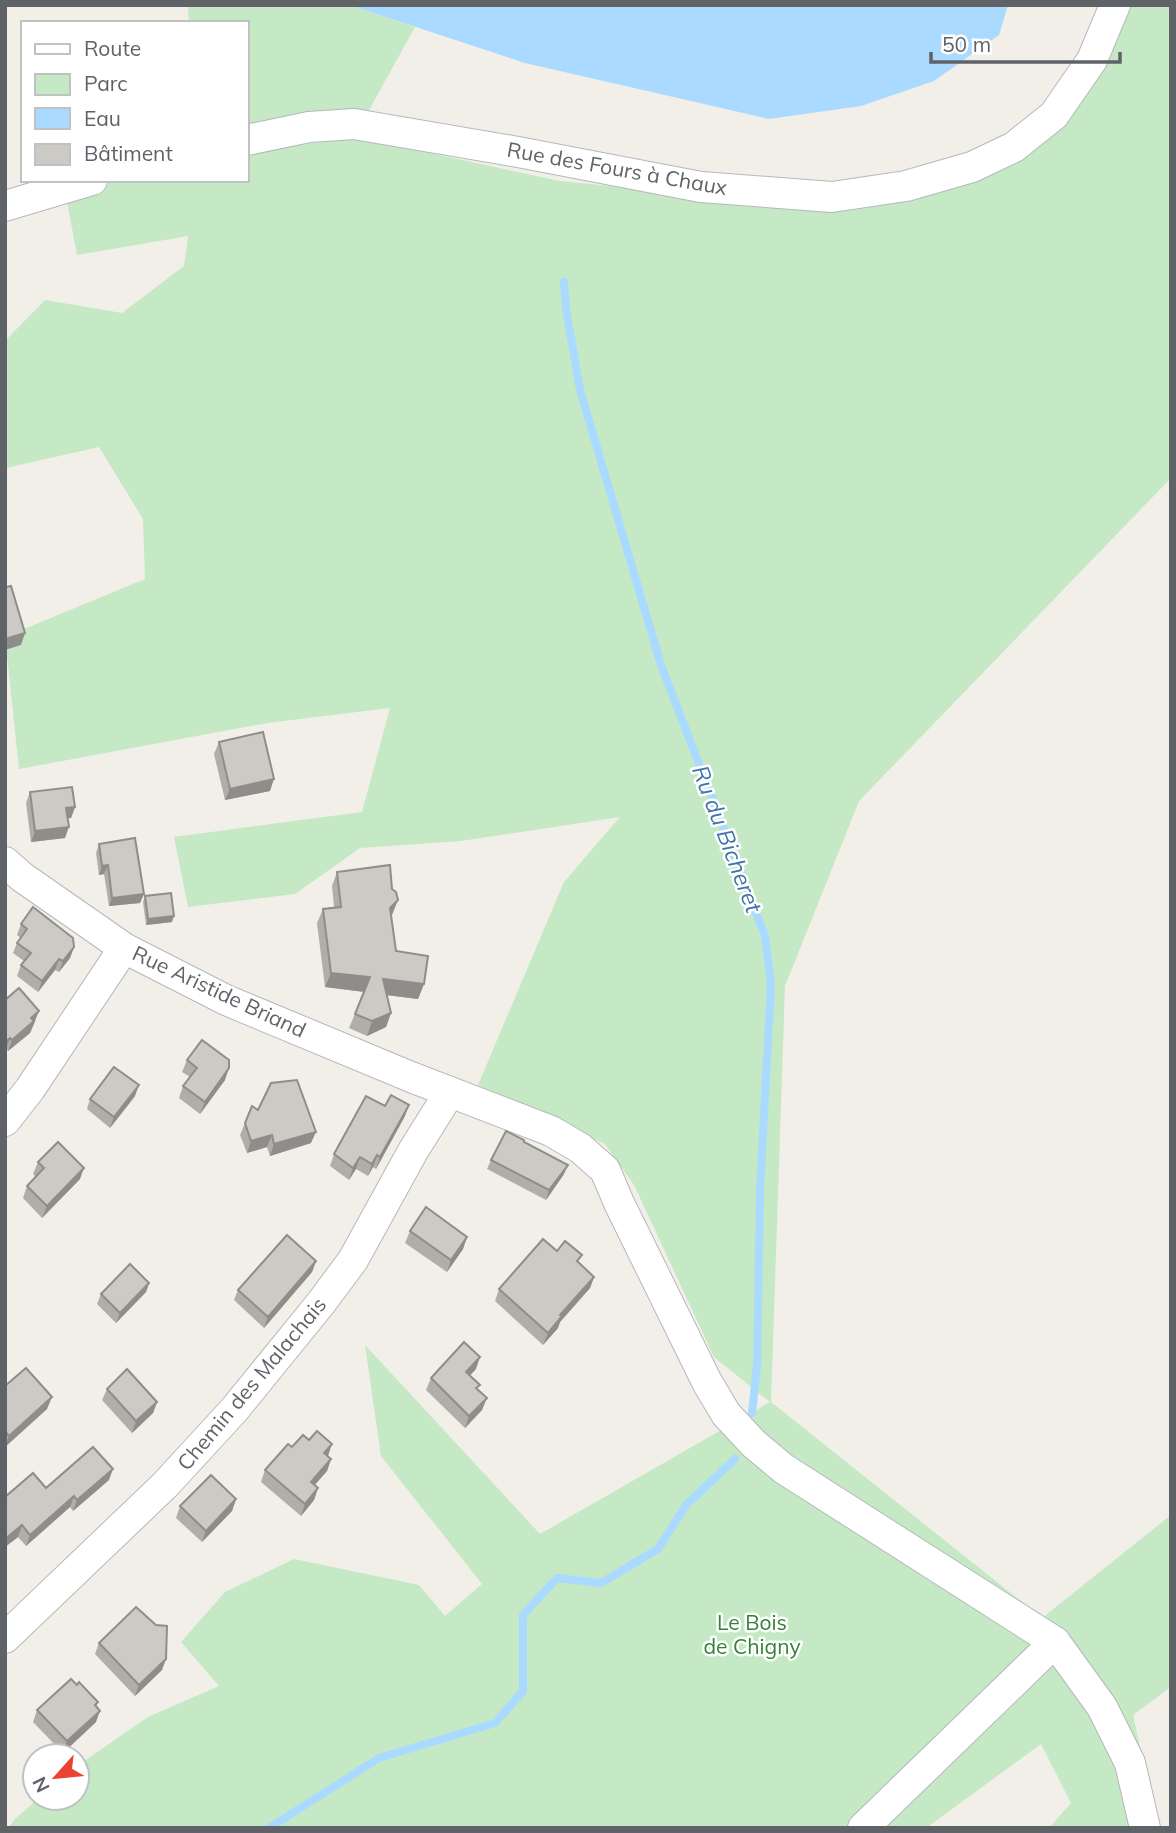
<svg xmlns="http://www.w3.org/2000/svg" width="1176" height="1833" viewBox="0 0 1176 1833" font-family="Mulish,sans-serif">
<style>
.green{fill:#c5e8c5}
.water{fill:#aadaff}
.lines{fill:none;stroke-linecap:round;stroke-linejoin:round}
.stream{stroke:#aadaff;stroke-width:8}
.street-casing{stroke:#b5b8bc;stroke-width:32}
.street{stroke:#fff;stroke-width:30}
.wall{fill:#afaea9}
.shaded-wall{fill:#8f8d8a}
.building{fill:#cccac5;stroke:#8f8d8a;stroke-width:2}
.labels{text-anchor:middle;stroke-width:5;stroke-linejoin:round;paint-order:stroke}
.street-label{font-size:21px;fill:#5f6368;stroke:#fff}
.park-label{font-size:21px;fill:#348238;stroke:#fff}
.water-label{font-size:23px;font-style:italic;fill:#4174aa;stroke:#fff}
</style>
<rect width="100%" height="100%" fill="#f1efe8"/>
<path class="green" d="M188,5H349L415,27L354,137L560,181L700,195L832,205L1018,153L1123,5H1171V478L859,801L785,986L771,1402L1042,1618L1171,1515V1687L1133,1715L1158,1828H1049L1071,1803L1041,1744L926,1828H8L15,1819L39,1798H77V1766L148,1717L219,1686L181,1642L225,1592L294,1559L419,1585L445,1616L482,1584L381,1456L365,1345L540,1534L770,1402L714,1357L634,1185L605,1144L478,1085L564,882L620,817L461,841L360,848L295,894L188,907L174,837L362,812L390,708L267,723L19,769L5,637L145,579L143,519L99,447L6,468L5,341L45,300L122,313L184,266L188,236L77,255L63,180H247V23H189Z"/>
<path class="water" d="M349,5H1008L999,35L934,81L861,106L769,119L525,63Z"/>
<g class="lines">
<g class="stream">
<path d="M564,282L566,309L580,390L661,665L765,936L771,984L760,1190L757,1366L752,1413"/>
<path d="M269,1828L379,1758L495,1723L523,1691V1615L557,1578L601,1583L658,1549L687,1504L735,1459"/>
</g>
<defs>
<g id="street">
<path d="M247,140L309,127L354,124L518,152L701,187L832,197L906,186L972,167L1014,147L1054,115L1092,60L1115,5"/>
<path d="M5,206L92,180"/>
<path d="M5,862L22,877L124,948L226,1000L411,1077L551,1131L580,1148L605,1170L619,1203L707,1382L726,1414L754,1444L784,1469L1055,1642L1102,1707L1130,1763L1145,1828"/>
<path d="M5,1121L30,1089L124,948"/>
<path d="M5,1638L165,1485L234,1410L321,1303L353,1260L413,1151L450,1092"/>
<path d="M863,1828L1055,1642"/>
</g>
</defs>
<use href="#street" class="street-casing"/>
<use href="#street" class="street"/>
</g>
<g class="wall">
<path d="M219,742L270,791L225,800L214,754Z"/>
<path d="M30,792L75,807L71,818H68L65,838L31,842L26,803Z"/>
<path d="M99,844L144,894L140,903L109,906L104,874L99,875L96,853Z"/>
<path d="M337,872L392,915L391,916L396,951L424,984L418,999L387,995L391,1013L386,1027L367,1036L349,1028L364,992L325,987L317,923L323,909L334,907L332,886Z"/>
<path d="M145,896L172,922L146,925L143,902Z"/>
<path d="M21,924L74,947L70,958L59,972L55,970L38,992L17,976L21,965L24,961L13,953L17,943L21,938L17,935Z"/>
<path d="M5,1000L35,1022L30,1033L8,1051L6,1049Z"/>
<path d="M187,1060L225,1080L200,1114L179,1098L183,1086L190,1077L182,1072Z"/>
<path d="M135,1096L110,1128L87,1109L90,1099Z"/>
<path d="M405,1116L376,1169L373,1167L368,1176L356,1169L349,1180L330,1166L334,1154Z"/>
<path d="M245,1123L311,1143L270,1156L267,1147L247,1153L240,1135Z"/>
<path d="M524,1142L564,1174L546,1200L487,1169L491,1160Z"/>
<path d="M38,1162L80,1179L42,1218L23,1198L27,1186L36,1177L33,1174Z"/>
<path d="M410,1231L467,1237L463,1249L447,1272L405,1243Z"/>
<path d="M557,1251L579,1263L594,1277L590,1288L560,1322L558,1328L543,1345L495,1301L499,1289Z"/>
<path d="M316,1261L312,1272L264,1328L234,1300L238,1290Z"/>
<path d="M149,1283L146,1292L116,1323L97,1304L101,1294Z"/>
<path d="M476,1369L470,1375L478,1390L482,1410L465,1428L426,1390L431,1378Z"/>
<path d="M5,1386L47,1409L5,1447Z"/>
<path d="M107,1389L157,1402L153,1413L132,1433L102,1400Z"/>
<path d="M292,1447L328,1456L331,1459L327,1471L314,1485L318,1488L314,1500L301,1516L261,1482L265,1470Z"/>
<path d="M109,1480L73,1511L70,1507L26,1546L18,1537L5,1547V1497L46,1488Z"/>
<path d="M236,1499L232,1511L202,1542L176,1518L180,1506Z"/>
<path d="M99,1643L162,1670L135,1696L95,1654Z"/>
<path d="M77,1685L98,1702L96,1707V1722L63,1753L33,1722L37,1710Z"/>
</g>
<g class="shaded-wall">
<path d="M25,633L21,645L5,650V639Z"/>
<path d="M274,779L270,791L225,800L230,789Z"/>
<path d="M75,807L71,818L63,819L66,808Z"/>
<path d="M69,827L65,838L31,842L35,831Z"/>
<path d="M108,865L104,874L99,875L102,866Z"/>
<path d="M144,894L140,903L109,906L112,898Z"/>
<path d="M398,900L392,915L385,922L390,908Z"/>
<path d="M174,916L172,922L146,925L148,919Z"/>
<path d="M74,947L70,958L59,972L63,961Z"/>
<path d="M59,959L55,970L38,992L42,981Z"/>
<path d="M331,973L370,977L365,992L325,987Z"/>
<path d="M383,979L424,984L418,999L378,994Z"/>
<path d="M39,1011L30,1033L8,1051L12,1040L31,1018Z"/>
<path d="M391,1013L386,1027L367,1036L372,1021Z"/>
<path d="M10,1038L6,1049L5,1050V1042Z"/>
<path d="M229,1068L225,1080L200,1114L205,1102Z"/>
<path d="M139,1085L135,1096L110,1128L114,1117Z"/>
<path d="M409,1105L405,1116L376,1169L380,1157Z"/>
<path d="M316,1132L311,1143L270,1156L274,1144Z"/>
<path d="M272,1135L267,1147L247,1153L251,1141Z"/>
<path d="M377,1155L373,1167L368,1176L372,1164Z"/>
<path d="M360,1157L356,1169L349,1180L353,1168Z"/>
<path d="M568,1165L564,1174L546,1200L549,1190Z"/>
<path d="M84,1168L80,1179L42,1218L47,1206Z"/>
<path d="M467,1237L463,1249L447,1272L451,1260Z"/>
<path d="M316,1261L312,1272L264,1328L268,1317Z"/>
<path d="M594,1277L590,1288L560,1322L558,1328L543,1345L548,1333L560,1315Z"/>
<path d="M149,1283L146,1292L116,1323L120,1313Z"/>
<path d="M480,1357L476,1369L462,1384L466,1372Z"/>
<path d="M52,1397L47,1409L5,1447L9,1436Z"/>
<path d="M487,1398L482,1410L465,1428L469,1416Z"/>
<path d="M157,1402L153,1413L132,1433L136,1421Z"/>
<path d="M332,1444L328,1456L320,1465L324,1453Z"/>
<path d="M331,1459L327,1471L307,1494L311,1482Z"/>
<path d="M113,1469L109,1480L73,1511L77,1500Z"/>
<path d="M318,1488L314,1500L301,1516L305,1504Z"/>
<path d="M74,1496L70,1507L26,1546L30,1535Z"/>
<path d="M236,1499L232,1511L202,1542L206,1531Z"/>
<path d="M22,1525L18,1537L5,1547V1539Z"/>
<path d="M166,1659L162,1670L135,1696L139,1685Z"/>
<path d="M100,1711L96,1722L63,1753L67,1741Z"/>
</g>
<g class="building">
<path d="M5,585L6,587L11,586L25,633L5,639Z"/>
<path d="M263,732L274,779L230,789L219,742Z"/>
<path d="M72,787L75,807L66,808L69,827L35,831L30,792Z"/>
<path d="M135,838L144,894L112,898L108,865L102,866L99,844Z"/>
<path d="M390,865L392,889L396,892L398,900L390,908L396,951L428,956L424,984L383,979L391,1013L372,1021L355,1014L370,977L331,973L323,909L341,907L337,872Z"/>
<path d="M171,893L174,916L148,919L145,896Z"/>
<path d="M33,907L73,938L74,947L63,961L59,959L42,981L21,965L31,953L17,943L27,929L21,924Z"/>
<path d="M19,988L39,1011L31,1018L34,1021L12,1040L10,1038L5,1042V1000Z"/>
<path d="M202,1040L229,1060V1068L205,1102L183,1086L197,1068L187,1060Z"/>
<path d="M114,1067L139,1085L114,1117L90,1099Z"/>
<path d="M297,1080L316,1132L274,1144L272,1135L251,1141L245,1123L252,1106L258,1110L271,1083Z"/>
<path d="M391,1095L409,1105L380,1157L377,1155L372,1164L360,1157L353,1168L334,1154L366,1096L385,1106Z"/>
<path d="M506,1131L524,1140V1142L568,1165L549,1190L491,1160Z"/>
<path d="M58,1142L84,1168L47,1206L27,1186L44,1168L38,1162Z"/>
<path d="M426,1207L467,1237L451,1260L410,1231Z"/>
<path d="M287,1235L316,1261L268,1317L238,1290Z"/>
<path d="M543,1239L557,1251L565,1241L582,1255L577,1261L594,1277L560,1315L562,1316L548,1333L499,1289Z"/>
<path d="M130,1264L149,1283L120,1313L101,1294Z"/>
<path d="M464,1342L480,1357L466,1372L480,1385L476,1388L487,1398L469,1416L431,1378Z"/>
<path d="M26,1368L52,1397L9,1436L5,1431V1386Z"/>
<path d="M127,1369L157,1402L136,1421L107,1389Z"/>
<path d="M317,1431L332,1444L324,1453L331,1459L311,1482L318,1488L305,1504L265,1470L288,1444L292,1447L303,1435L309,1440Z"/>
<path d="M93,1447L113,1469L77,1500L74,1496L30,1535L22,1525L5,1539V1497L33,1473L46,1488Z"/>
<path d="M211,1475L236,1499L206,1531L180,1506Z"/>
<path d="M136,1607L156,1625L167,1626L166,1659L139,1685L99,1643Z"/>
<path d="M71,1679L77,1685L79,1682L98,1702L95,1705L100,1711L67,1741L37,1710Z"/>
</g>
<g class="labels">
<g class="street-label">
<text transform="translate(617 169) rotate(10)" y="7">Rue des Fours à Chaux</text>
<text transform="translate(219 992) rotate(25)" y="7">Rue Aristide Briand</text>
<text transform="translate(252 1384) rotate(-50)" y="7">Chemin des Malachais</text>
</g>
<g class="park-label">
<text x="752" y="1630">Le Bois<tspan x="752" dy="24">de Chigny</tspan></text>
</g>
<g class="water-label">
<text transform="translate(727 839) rotate(69)" y="8">Ru du Bicheret</text>
</g>
</g>
<rect width="1176" height="1833" fill="none" stroke="#5f6368" stroke-width="14"/>
<rect x="21" y="21" width="228" height="161" fill="#ffffff" stroke="#bfc1c3" stroke-width="2"/>
<rect x="35" y="44" width="35" height="10" fill="#ffffff" stroke="#bfc1c3" stroke-width="2"/>
<text x="84" y="56" font-size="21" fill="#5f6368">Route</text>
<rect x="35" y="74" width="35" height="21" fill="#c5e8c5" stroke="#bfc1c3" stroke-width="2"/>
<text x="84" y="91" font-size="21" fill="#5f6368">Parc</text>
<rect x="35" y="108" width="35" height="21" fill="#aadaff" stroke="#bfc1c3" stroke-width="2"/>
<text x="84" y="126" font-size="21" fill="#5f6368">Eau</text>
<rect x="35" y="144" width="35" height="21" fill="#cccac5" stroke="#bfc1c3" stroke-width="2"/>
<text x="84" y="161" font-size="21" fill="#5f6368">Bâtiment</text>
<g transform="translate(56 1777) rotate(243)"><circle r="33" fill="#ffffff" stroke="#bfc1c3" stroke-width="2"/>
<path d="M0-5L12 26L0 18L-12 26Z" fill="#ea4335"/>
<text y="-10" font-size="19" font-weight="bold" text-anchor="middle" fill="#5f6368">N</text>
</g>
<path d="M931 52v10h189v-10" fill="none" stroke="#5f6368" stroke-width="3.5"/>
<text x="942" y="52" font-size="21" fill="#5f6368" stroke="#ffffff" stroke-width="5" paint-order="stroke">50 m</text>
</svg>
